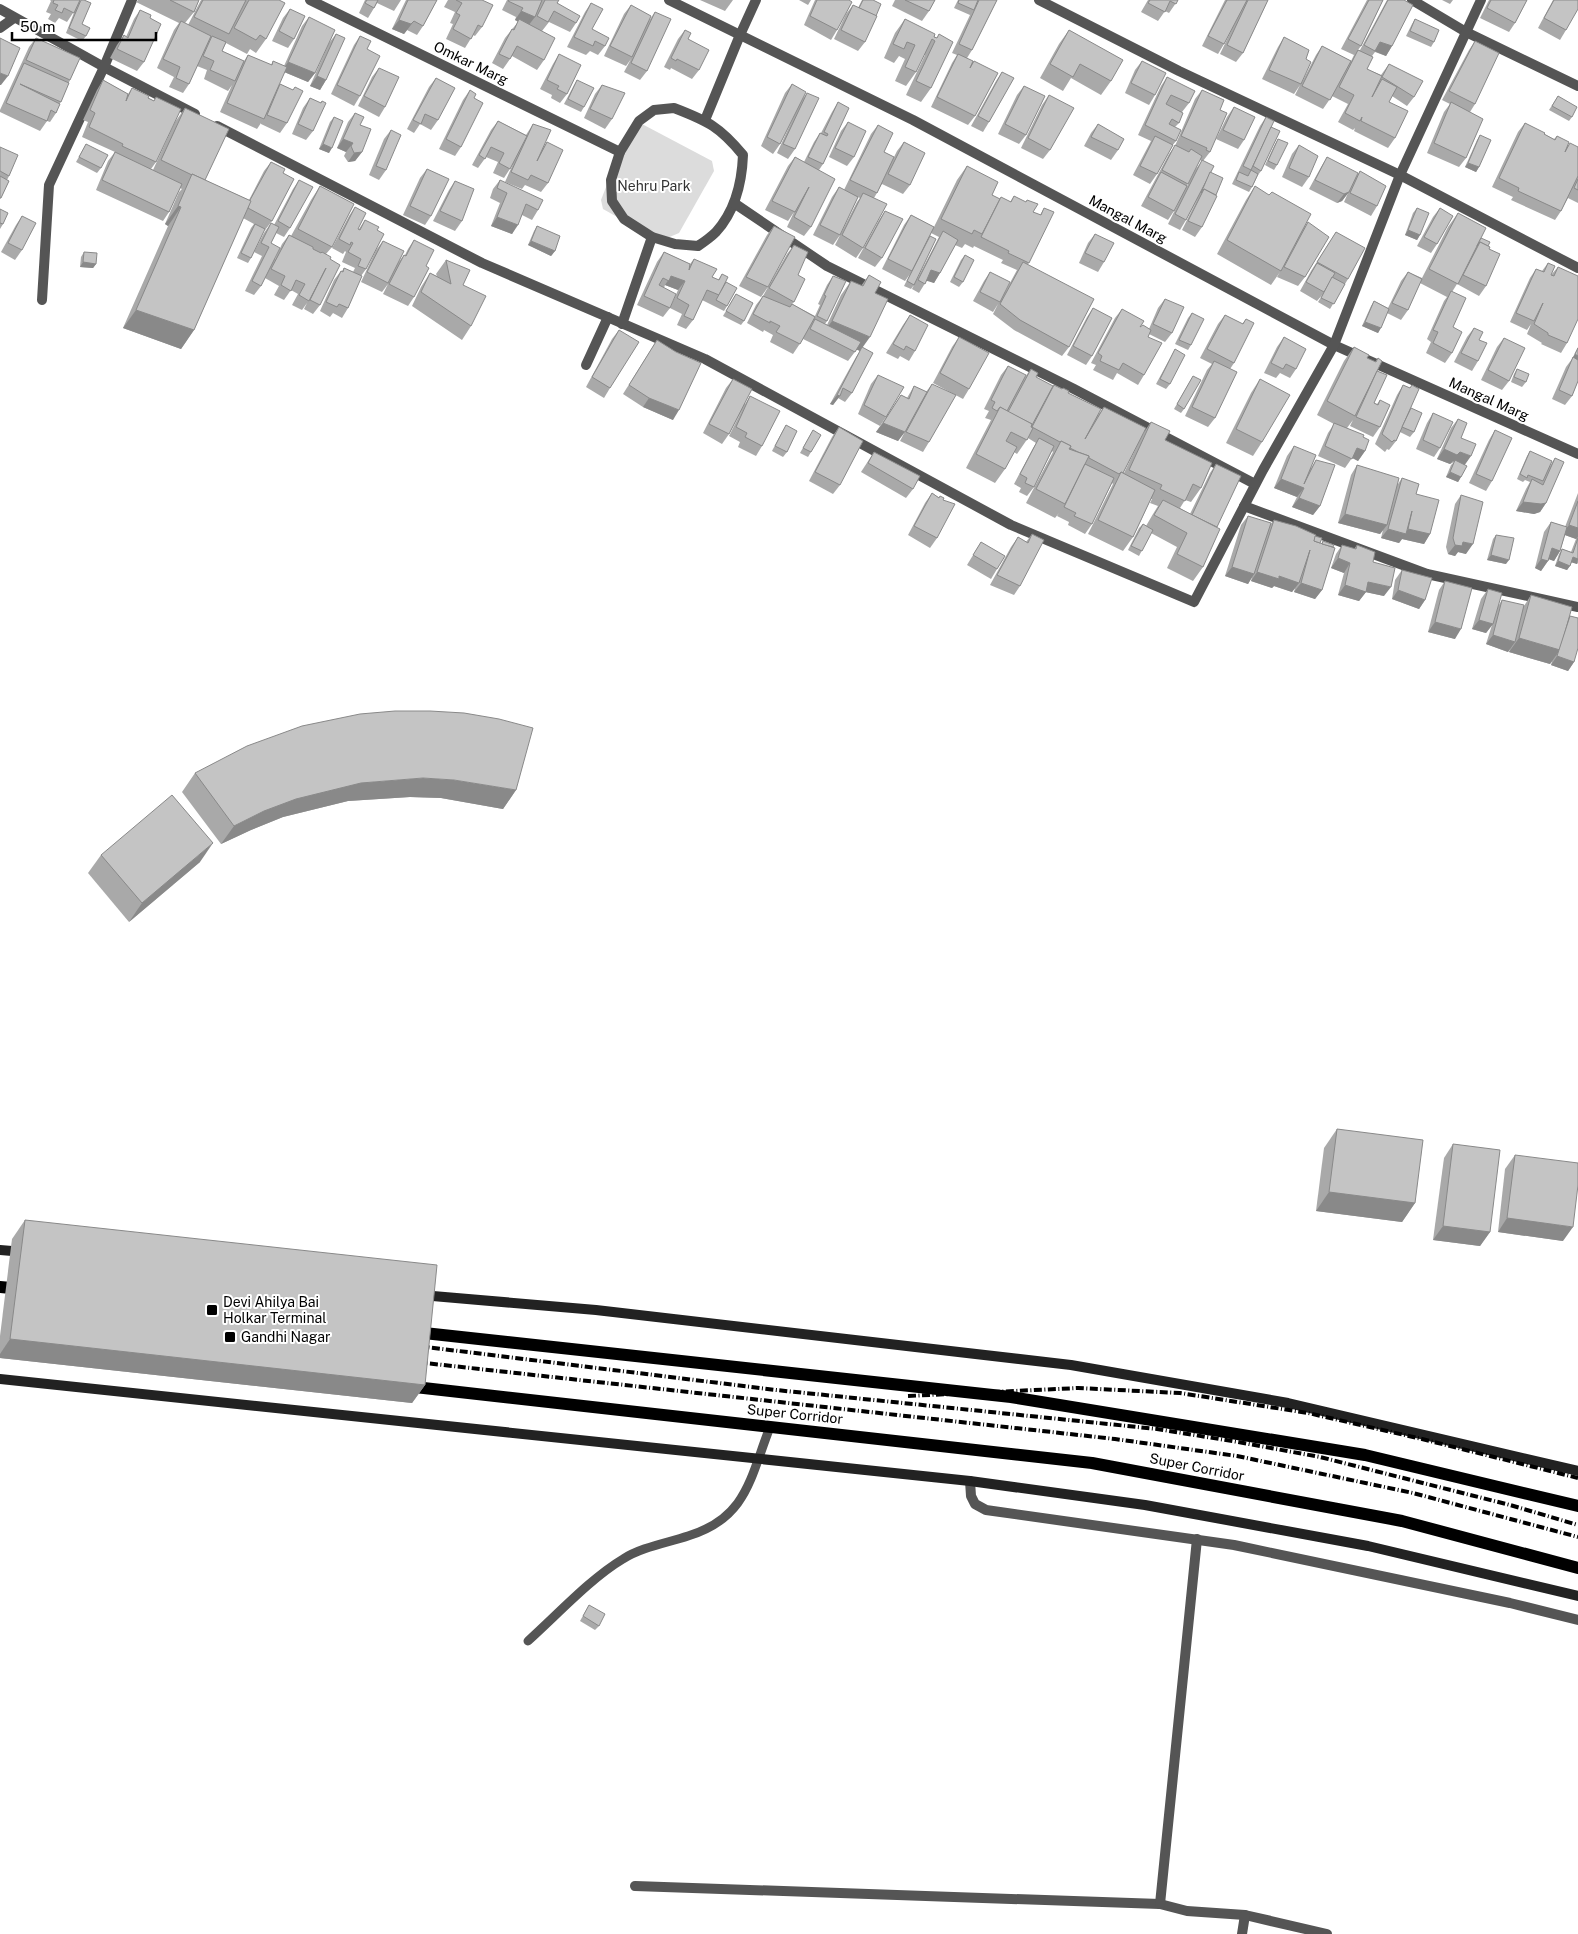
<svg xmlns="http://www.w3.org/2000/svg" width="1578" height="1934" viewBox="0 0 1578 1934" font-family="'Public Sans',sans-serif">
<style>
.green{fill:#dcdcdc}
.lines{fill:none;stroke-linecap:round;stroke-linejoin:round}
.lane{stroke:#555;stroke-width:9}
.street{stroke:#555;stroke-width:10}
.secondary{stroke:#222;stroke-width:10}
.primary{stroke:#000;stroke-width:12}
.rail{stroke:#000;stroke-width:4;stroke-dasharray:8 2.5 1 2.5;stroke-linecap:butt}
.wall{fill:#a9a9a9;fill-rule:evenodd}
.shaded-wall{fill:#898989}
.building{fill:#c4c4c4;stroke:#898989}
.poi-dot{fill:#000;stroke:#fff;stroke-width:2}
.labels{text-anchor:middle;stroke-width:4;stroke-linejoin:round;paint-order:stroke}
.street-label{font-size:14px;fill:#000;stroke:#fff}
.park-label{font-size:14px;fill:#333;stroke:#fff}
.poi-label{font-size:14px;fill:#000;stroke:#fff;text-anchor:start}
</style>
<rect width="100%" height="100%" fill="#fff"/>
<path class="green" d="M642,124L712,161L714,171L679,233L660,241L603,209L601,200L629,128Z"/>
<g class="lines">
<path class="lane" d="M528,1641C557,1615 591,1578 623,1559C642,1547 667,1543 688,1536C747,1518 750,1478 770,1427"/>
<g class="street">
<path d="M310,0L620,152"/>
<path d="M669,0L913,120L1334,345L1578,454"/>
<path d="M1039,0L1179,71L1400,175L1578,268"/>
<path d="M1412,0L1466,32L1578,86"/>
<path d="M0,9L104,67L195,114"/>
<path d="M0,28L14,18"/>
<path d="M674,108C708,121 720,127 743,155C742,181 735,211 716,232C711,237 704,242 698,246L675,244L652,237L624,219L612,201L611,180L620,152L639,121L654,110Z"/>
<path d="M705,120L740,35L756,0"/>
<path d="M217,126L482,263L705,359L1011,525L1194,602L1263,470L1334,345L1400,175L1481,0"/>
<path d="M734,203L827,266L1074,389L1255,484"/>
<path d="M42,300L49,185L104,67L132,0"/>
<path d="M622,324L652,237"/>
<path d="M586,365L608,317"/>
<path d="M1244,506L1427,574L1578,607"/>
<path d="M970,1481L971,1496L975,1504L986,1510L1234,1545L1510,1603L1578,1620"/>
<path d="M635,1886L1160,1904L1187,1911L1245,1915L1327,1934"/>
<path d="M1160,1904L1197,1539"/>
<path d="M1242,1934L1245,1915"/>
</g>
<g class="secondary">
<path d="M0,1250L24,1252"/>
<path d="M421,1295L596,1310L1071,1365L1288,1403L1578,1471"/>
<path d="M0,1379L970,1481L1145,1505L1368,1546L1578,1596"/>
</g>
<g class="primary">
<path d="M0,1287L22,1289"/>
<path d="M415,1332L1011,1397L1365,1455L1578,1506"/>
<path d="M406,1386L1092,1463L1402,1521L1578,1568"/>
</g>
<g class="rail">
<path d="M418,1346L776,1390L1157,1429L1238,1442L1320,1457L1510,1505L1578,1525"/>
<path d="M416,1362L1115,1439L1237,1456L1413,1493L1578,1537"/>
<path d="M908,1396L1078,1388L1180,1393L1308,1413L1422,1439L1578,1478"/>
</g>
</g>
<g class="wall">
<path d="M50,0H80L79,2L80,0L82,24L86,36L82,41L66,33L75,10L67,22L59,18L55,23L48,19L51,14L46,12L51,1Z"/>
<path d="M138,0H199L194,12L185,23L188,25L201,0H279L266,39L256,53L250,49L247,54L226,43L222,51L244,61L248,55L271,65L273,61L284,66L302,26L309,17L315,73L308,82L284,72L276,90L280,84L293,90L295,87L287,123L280,133L261,124V123L257,129L220,112L232,85L228,91L204,79L207,70L197,66L189,84L183,93L169,87L174,77L157,68L174,30L179,23L136,2Z"/>
<path d="M365,0H401L394,11L377,3L368,18L359,13Z"/>
<path d="M406,0H437L423,26L417,35L407,30L404,34L392,29Z"/>
<path d="M448,0H482V27L475,36L473,35L465,48L446,39L453,24L450,23L455,12L444,7Z"/>
<path d="M507,0H559L557,3L576,23L570,32L549,22L542,31L544,60L537,70L512,56L503,69L492,63L505,38L518,22L515,20L516,17L502,10Z"/>
<path d="M700,0H733L725,11Z"/>
<path d="M799,0H811L808,5Z"/>
<path d="M815,0H849L837,30L831,40L804,25Z"/>
<path d="M862,0H873L865,42L858,51L834,39L846,14L853,5L858,8Z"/>
<path d="M895,0H935L929,11L922,21L892,6Z"/>
<path d="M958,0H997L972,50L967,58L971,64L974,61L975,116L968,125L931,107L952,63L957,55L952,53L970,15L954,8Z"/>
<path d="M1148,0H1178L1169,13L1165,11L1158,21L1141,12Z"/>
<path d="M1225,0H1268L1243,53L1236,62L1220,54L1232,29L1224,44L1218,54L1202,46Z"/>
<path d="M1367,0H1383L1361,46L1358,50H1360L1387,0H1404L1392,46L1386,56L1375,52L1372,56L1367,69L1381,75L1389,64L1414,97L1407,106L1392,96L1389,102L1395,138L1388,148L1354,131L1355,128L1353,130L1338,122L1348,104L1332,96L1323,109L1295,95L1300,85L1294,94L1262,79L1278,47L1284,37L1306,59L1302,82L1316,55L1322,46L1351,61L1354,55L1341,49Z"/>
<path d="M1442,0H1453L1450,4Z"/>
<path d="M1489,0H1527L1515,23L1509,32L1480,18Z"/>
<path d="M1553,0H1578L1566,30L1560,40L1538,28Z"/>
<path d="M591,3L592,29L605,46L598,55L590,51L586,55L567,47L585,12Z"/>
<path d="M631,5L648,22L655,12L647,71L640,80L624,72L631,59L626,66L604,56L624,14Z"/>
<path d="M290,9L294,39L288,48L272,41L283,18Z"/>
<path d="M140,10L150,18L144,62L137,71L110,58L117,45L124,35L126,37L134,19Z"/>
<path d="M905,19L937,38L939,34L931,88L921,102L906,95L925,55L924,54L916,72L906,86L895,81L905,59L899,56L894,63L884,58L895,33Z"/>
<path d="M1415,19L1434,42L1431,47L1406,36L1412,24Z"/>
<path d="M685,30L688,39L699,70L692,79L671,68L670,70L664,67L678,39Z"/>
<path d="M1069,30L1111,81L1101,95L1071,78L1063,91L1040,78L1059,44Z"/>
<path d="M336,34L326,80L320,90L310,86L329,43Z"/>
<path d="M360,36L367,49L360,96L354,106L331,94L354,45Z"/>
<path d="M36,38L70,80L56,113L50,122L47,121L40,131L0,112V110L29,47Z"/>
<path d="M1475,41V104L1470,112L1466,158L1459,167L1427,153L1444,112L1450,104L1442,100L1469,50Z"/>
<path d="M559,54L567,94L560,103L551,98L552,95L540,89L553,64Z"/>
<path d="M1142,61L1155,95L1149,105L1125,93L1135,70Z"/>
<path d="M379,68L385,107L379,117L358,106L372,77Z"/>
<path d="M1002,72L989,122L983,132L971,126L996,81Z"/>
<path d="M1167,77L1189,103L1182,112L1179,123L1175,127L1176,141L1172,146L1157,174L1150,184L1133,175L1151,141L1138,135L1161,86Z"/>
<path d="M436,78L438,120L431,130L420,124L414,133L407,129L429,87Z"/>
<path d="M103,80L128,94L132,88L154,101L156,97V162L151,169L153,170L175,122L185,108L205,180L249,200L264,171L271,162L283,173L272,221L265,230H264L251,258L248,263L237,258L251,228L254,224L243,218L194,330L181,349L123,328L168,226L165,224L179,192L182,189L180,188L169,212L163,221L96,190L108,161L115,152L82,137L88,122L83,120L97,90Z"/>
<path d="M577,80L584,107L581,112L564,104L574,85Z"/>
<path d="M792,84L801,101L807,93L795,149L788,159L777,153L796,112L780,144L773,154L761,146L785,93Z"/>
<path d="M602,85L612,119L605,129L584,118L595,94Z"/>
<path d="M1024,86L1026,135L1019,144L998,134L1017,95Z"/>
<path d="M470,90L461,147L455,156L439,149L463,100Z"/>
<path d="M1202,90L1220,110L1210,152L1203,161L1210,172L1202,227L1195,237L1182,230L1198,198L1186,220L1180,230L1168,224L1182,196L1174,211L1168,220L1141,206L1169,154L1175,146L1195,99ZM1200,160L1202,161L1195,170L1187,186V185Z"/>
<path d="M1049,95L1050,150L1043,159L1021,148L1042,105Z"/>
<path d="M1558,96L1572,117L1569,121L1549,110Z"/>
<path d="M310,98L320,103L322,101L313,131L306,140L292,134L303,108Z"/>
<path d="M838,102L823,164L819,170L811,227L804,236L787,227L794,212L788,221L765,210L788,166L795,157L804,162L814,142L820,133H821L832,112Z"/>
<path d="M1234,107L1244,140L1238,149L1216,139L1227,117Z"/>
<path d="M355,113L360,125L362,152L355,161L348,162L344,156L346,152L337,148L348,122Z"/>
<path d="M334,117L329,153L319,149L330,122Z"/>
<path d="M1266,117L1271,128L1261,171L1258,175L1252,187L1249,192L1232,184L1260,126Z"/>
<path d="M498,121L526,135L533,124L543,148L547,142L548,183L541,192L525,185L522,189L505,182L513,164L504,178L493,173L498,162L486,157L478,168L472,165L491,130Z"/>
<path d="M848,122L854,157L847,166L829,157L841,131Z"/>
<path d="M1525,123L1544,134L1554,139L1557,136L1568,146L1578,147V203L1568,198L1561,211L1555,220L1511,200L1513,197L1492,187L1518,132Z"/>
<path d="M1098,124L1118,150L1111,160L1084,146L1091,133Z"/>
<path d="M878,125L884,152L894,157L897,151L904,142L910,185L903,194L882,184L874,198L863,248L856,258L835,245L857,202L860,198L858,197L840,235L833,245L813,235L832,197L839,187L844,190L871,134Z"/>
<path d="M391,130L386,170L379,180L369,175L384,139Z"/>
<path d="M1480,135L1479,167L1476,172L1465,167L1477,140Z"/>
<path d="M1278,139L1277,165L1274,170L1265,165L1275,144Z"/>
<path d="M86,144L101,168L97,173L76,162Z"/>
<path d="M1299,145L1309,177L1302,187L1282,177L1292,154Z"/>
<path d="M0,147L9,176L7,180L9,181L0,199Z"/>
<path d="M1327,157L1356,177L1360,171L1377,206L1371,216L1344,202L1348,193L1342,201L1337,203L1309,189L1321,167Z"/>
<path d="M967,166L992,195L999,199L1010,202L1014,196L1033,212L1040,215L1044,208L1028,265L1069,347L1062,356L1014,330L993,314L998,304L993,312L973,301L984,281L990,272L1005,292L1017,270L1001,263L1003,260L974,246L973,248L965,244L962,248L955,245L940,273L934,283L927,280L919,293L912,289L914,285L911,289L904,286L910,274L905,281L882,269L904,225L911,215L934,227L957,180ZM931,233L939,237L917,279L930,236Z"/>
<path d="M427,169L431,216L425,225L403,215L420,178Z"/>
<path d="M299,180L290,228L284,237L276,233L271,243L275,259L282,244L289,235L291,236L311,200L320,186L332,247L326,254L330,259L320,305L313,314L304,309L307,303L302,310L292,305L298,294L291,290L284,300L274,295L279,286L265,278L261,286L254,295L245,291L262,256L254,252L264,233L271,223L274,225L293,189Z"/>
<path d="M500,180L538,210L532,220L522,215L512,234L491,226L500,203L490,198L493,189Z"/>
<path d="M455,181L462,221L455,231L433,221L449,190Z"/>
<path d="M1255,186L1303,229L1308,222L1305,277L1298,286L1277,277L1280,272L1271,285L1217,254L1246,200Z"/>
<path d="M355,207L358,229H359L365,220L377,230L366,269L361,276L348,308L342,318L333,313L330,317L320,311L334,280L341,271H342L344,268L353,272L355,268L342,262L346,252L345,251L343,254L332,248L349,216Z"/>
<path d="M1417,208L1420,235L1417,240L1405,235L1413,213Z"/>
<path d="M1440,208L1437,244L1431,253L1417,246L1433,217Z"/>
<path d="M0,209L3,224L0,229Z"/>
<path d="M885,211L882,258L875,267L858,258L879,220Z"/>
<path d="M1458,213L1488,246L1486,286L1479,296L1457,284L1452,292L1453,327L1452,353L1445,363L1426,353L1431,342L1427,339L1444,301L1447,297L1420,283L1408,310L1401,320L1387,313L1378,333L1362,326L1371,306L1374,301L1388,308L1401,281L1408,272L1422,278L1448,227Z"/>
<path d="M22,216V250L15,260L1,252L16,225Z"/>
<path d="M537,226L555,251L551,256L528,245L534,231Z"/>
<path d="M774,226L768,287L761,297L739,286L767,235Z"/>
<path d="M1336,232L1348,279L1330,309L1318,302L1323,294L1317,301L1300,291L1311,271Z"/>
<path d="M1095,234L1104,262L1098,272L1079,263L1088,243Z"/>
<path d="M414,240L426,266L414,297L408,306L383,294L388,284L382,292L361,282L376,250L383,241L397,264L404,255H405L408,249Z"/>
<path d="M794,245L798,275L794,302L792,304L815,316L820,305L818,304L827,285L833,276L827,321L825,324L827,325L841,295L851,281L861,286L869,275L875,293L852,393L845,402L838,398L833,405L830,404L856,357L860,351L857,349L848,361L803,339L793,354L770,342L773,335L764,330L763,332L747,323L756,305L763,296L787,254Z"/>
<path d="M84,252L96,264L93,268L80,267L81,257Z"/>
<path d="M664,252L690,264L694,259L712,277L718,280L722,274L726,282L727,306L724,311L702,300L693,320L686,329L677,325L682,314L670,308L678,290L665,285L664,288L670,308L663,317L637,305L657,262Z"/>
<path d="M965,255L963,282L959,287L950,282L961,260Z"/>
<path d="M446,260L463,285L471,326L462,340L412,306L421,287L430,273L437,276L436,274Z"/>
<path d="M1548,263L1551,275L1558,267L1567,343L1561,353L1541,344L1542,343L1527,334L1531,324L1527,330L1510,322L1530,278L1536,269L1542,271Z"/>
<path d="M736,294L744,321L741,325L723,316Z"/>
<path d="M1165,299L1172,333L1165,342L1149,334L1148,337L1144,375L1138,385L1117,373L1113,380L1093,370L1096,365L1091,363L1115,318L1122,309L1140,327L1149,329L1158,308Z"/>
<path d="M1093,308L1092,356L1086,365L1067,355L1087,317Z"/>
<path d="M1192,313L1191,345L1188,350L1175,344L1188,318Z"/>
<path d="M910,315L915,351L909,361L900,356L898,359L886,353L903,325Z"/>
<path d="M1225,315L1242,324L1246,319L1234,363L1230,369L1215,418L1208,427L1185,416L1207,370L1212,364L1200,358L1218,324Z"/>
<path d="M1474,328L1479,340L1478,361L1472,371L1454,362L1467,337Z"/>
<path d="M619,330L610,388L604,398L586,387L612,339Z"/>
<path d="M959,337L969,389L963,399L933,383L952,347Z"/>
<path d="M1284,337L1296,369L1290,378L1280,373L1276,378L1264,373L1277,347Z"/>
<path d="M1504,338L1509,381L1502,390L1481,380L1497,347Z"/>
<path d="M657,340L673,420L643,407L623,394Z"/>
<path d="M1354,347L1367,358L1375,362L1378,358L1376,373L1374,403L1377,404L1380,400V427L1373,437L1350,426L1353,420L1347,428L1363,437L1365,451L1358,461L1352,458L1345,468L1318,456L1328,433L1334,424L1317,415L1344,361Z"/>
<path d="M1578,347V381L1572,396L1565,405L1552,399L1566,367L1572,359Z"/>
<path d="M1175,349L1170,384L1166,389L1156,384Z"/>
<path d="M1008,366L1024,378L1031,369L1036,377L1049,392L1054,385L1068,393L1097,416L1104,407L1142,435L1151,422L1201,488L1191,502L1185,500L1180,508L1190,514L1210,473L1216,464L1217,527L1203,567L1193,581L1167,568L1177,547L1151,533L1139,556L1128,550L1139,528L1143,524L1146,526L1153,514L1158,506L1150,503L1152,499H1151L1133,537L1123,551L1088,534L1113,484L1112,483L1092,524L1085,534L1068,525L1069,522L1057,516L1059,513L1055,518L1026,503L1053,452L1052,451L1034,487L1027,496L1019,492L1021,488L1014,484L1033,448L1036,443L1028,438L1017,454L1014,452L1005,469L995,483L966,468L991,420L985,418L989,411L984,409L1001,375ZM1138,444L1124,473H1123Z"/>
<path d="M1517,369L1526,382L1522,387L1511,382L1514,374Z"/>
<path d="M878,375L886,417L880,426L858,414L871,384Z"/>
<path d="M1193,376L1184,409L1181,413L1174,409Z"/>
<path d="M733,379L745,404L750,396L762,446L756,456L738,447L740,442L729,436L742,410L729,434L722,444L703,433L726,388Z"/>
<path d="M1260,379L1262,442L1253,456L1226,443L1251,393Z"/>
<path d="M932,384L929,442L923,452L900,441L909,424L898,441L876,432L901,395L907,398L914,386L926,392Z"/>
<path d="M1403,385L1410,388L1412,385L1411,408L1414,432L1410,437L1400,432L1396,441L1389,450L1387,449L1385,452L1375,444L1397,395Z"/>
<path d="M1433,413L1440,448L1434,457L1416,449L1427,423Z"/>
<path d="M1458,419L1465,465L1461,477L1458,482L1446,477L1451,465L1454,462L1450,464L1437,459L1451,428Z"/>
<path d="M786,425L787,452L783,457L772,451L783,430Z"/>
<path d="M839,427L840,485L833,494L809,481L832,437Z"/>
<path d="M813,430L811,452L808,457L800,453Z"/>
<path d="M1495,430L1492,481L1486,491L1469,483L1489,440Z"/>
<path d="M1294,446L1311,468L1316,460L1320,506L1313,515L1292,507L1297,497L1274,488L1287,456Z"/>
<path d="M1530,451L1550,466L1555,458L1546,503L1540,512L1534,514L1516,511L1526,489L1530,482L1525,480L1523,482L1517,479L1527,456Z"/>
<path d="M874,452L913,489L906,498L861,472Z"/>
<path d="M1357,465L1398,484L1402,478L1416,494L1430,534L1424,544L1402,539L1399,543L1381,538L1383,530L1380,534L1338,523L1351,475Z"/>
<path d="M932,493L943,500L937,538L930,548L908,535L925,503Z"/>
<path d="M1578,493V563L1577,564L1572,562L1567,570L1555,566L1559,554L1562,549L1571,552L1576,539L1565,535L1560,551L1554,561L1549,559L1541,571L1535,568L1544,532L1551,522L1565,527Z"/>
<path d="M1461,495L1466,554L1458,552L1455,556L1448,554L1446,547L1455,504Z"/>
<path d="M1248,516L1269,526L1274,520L1320,543L1321,544L1323,541L1322,590L1315,599L1294,592L1295,588L1292,592L1274,586L1272,588L1251,581L1252,577L1248,584L1225,576L1241,525Z"/>
<path d="M1032,534L1020,586L1014,595L990,585L1011,547L1018,537L1026,542Z"/>
<path d="M1496,535L1506,564L1487,560L1493,539Z"/>
<path d="M981,542L997,569L991,579L967,565Z"/>
<path d="M1342,545L1354,549L1357,545L1373,562L1384,596L1366,592L1359,601L1338,595L1344,573L1331,568L1336,554Z"/>
<path d="M1402,570L1425,600L1419,609L1392,599L1395,580Z"/>
<path d="M1445,581L1455,639L1428,632L1439,590Z"/>
<path d="M1488,589L1497,608L1502,600L1524,606L1531,595L1570,616L1574,662L1568,671L1551,665L1552,661L1550,664L1509,652L1510,649L1508,652L1486,644L1492,625L1486,633L1472,629L1481,599Z"/>
<path d="M195,773L516,790L503,809L441,798L410,797L348,801L283,817L251,830L221,844L182,792Z"/>
<path d="M101,855L200,862L129,922L88,873Z"/>
<path d="M1337,1129L1415,1203L1402,1222L1316,1211L1324,1148Z"/>
<path d="M1453,1144L1490,1232L1480,1246L1433,1240L1444,1158Z"/>
<path d="M1515,1155L1563,1241L1498,1232L1505,1169Z"/>
<path d="M25,1220L425,1385L412,1403L0,1358V1336L12,1239Z"/>
<path d="M589,1605L599,1626L595,1630L580,1621Z"/>
</g>
<g class="shaded-wall">
<path d="M521,11L535,17L528,26L515,20Z"/>
<path d="M399,20L414,21L404,34L392,29Z"/>
<path d="M1380,42L1392,46L1386,56L1374,51Z"/>
<path d="M288,62L315,73L308,82L282,71Z"/>
<path d="M0,73L8,76L1,85H0Z"/>
<path d="M317,76L326,80L320,90L310,86Z"/>
<path d="M343,139L353,143L346,152L337,148Z"/>
<path d="M323,144L332,148L329,153L319,149Z"/>
<path d="M362,152L355,161L348,162L354,153Z"/>
<path d="M1468,163L1479,167L1476,172L1465,167Z"/>
<path d="M1349,192L1342,201L1337,203L1344,194Z"/>
<path d="M178,206L181,207L168,226L165,224Z"/>
<path d="M497,217L518,225L512,234L491,226Z"/>
<path d="M1408,230L1420,235L1417,240L1405,235Z"/>
<path d="M531,241L555,251L551,256L528,245Z"/>
<path d="M83,262L96,264L93,268L80,267Z"/>
<path d="M931,270L940,273L934,283L924,280Z"/>
<path d="M671,276L685,281L678,290L665,285Z"/>
<path d="M136,310L194,330L181,349L123,328Z"/>
<path d="M832,321L870,337L860,351L822,335Z"/>
<path d="M1365,322L1381,328L1378,333L1362,326Z"/>
<path d="M1575,354L1578,356V362L1572,359Z"/>
<path d="M837,395L840,396L833,405L830,404Z"/>
<path d="M649,398L679,410L673,420L643,407Z"/>
<path d="M883,423L905,432L898,441L876,432Z"/>
<path d="M1357,448L1365,451L1358,461L1351,457Z"/>
<path d="M1444,449L1460,452L1471,456L1464,466L1453,461L1450,464L1437,459Z"/>
<path d="M1450,472L1461,477L1458,482L1446,477Z"/>
<path d="M1281,479L1304,488L1297,497L1274,488Z"/>
<path d="M1299,498L1320,506L1313,515L1292,507Z"/>
<path d="M1523,502L1546,503L1540,512L1534,514L1516,511Z"/>
<path d="M1345,514L1387,525L1380,534L1338,523Z"/>
<path d="M1569,525L1578,528V537L1576,539L1562,534Z"/>
<path d="M1388,529L1405,534L1408,529L1430,534L1424,544L1402,539L1399,543L1381,538Z"/>
<path d="M1463,542L1473,544L1466,554L1458,552L1455,556L1448,554L1455,545Z"/>
<path d="M1552,548L1560,551L1554,561L1545,558Z"/>
<path d="M1491,555L1509,560L1506,564L1487,560Z"/>
<path d="M1573,557L1578,559L1577,564L1570,562Z"/>
<path d="M1338,558L1350,563L1344,573L1331,568Z"/>
<path d="M1541,559L1548,561L1541,571L1535,568Z"/>
<path d="M1558,561L1570,566L1567,570L1555,566Z"/>
<path d="M1232,567L1254,574L1248,584L1225,576Z"/>
<path d="M1257,572L1279,576L1299,583L1292,592L1274,586L1272,588L1251,581Z"/>
<path d="M1368,582L1391,587L1384,596L1365,592H1366L1359,601L1338,595L1345,585Z"/>
<path d="M1301,583L1322,590L1315,599L1294,592Z"/>
<path d="M1398,590L1425,600L1419,609L1392,599Z"/>
<path d="M1479,620L1493,624L1486,633L1472,629Z"/>
<path d="M1435,622L1461,629L1455,639L1428,632Z"/>
<path d="M1493,635L1515,642L1508,652L1486,644Z"/>
<path d="M1519,638L1560,650L1550,664L1509,652Z"/>
<path d="M1557,656L1574,662L1568,671L1551,665Z"/>
<path d="M423,778L454,780L516,790L503,809L441,798L410,797L348,801L283,817L251,830L221,844L234,826L264,811L296,799L361,783Z"/>
<path d="M213,843L200,862L129,922L142,903Z"/>
<path d="M1329,1192L1415,1203L1402,1222L1316,1211Z"/>
<path d="M1507,1218L1573,1227L1563,1241L1498,1232Z"/>
<path d="M1443,1226L1490,1232L1480,1246L1433,1240Z"/>
<path d="M10,1339L425,1385L412,1403L0,1358V1354Z"/>
</g>
<g class="building">
<path d="M54,0H80L74,13L64,8L62,13L55,10L58,5L53,3Z"/>
<path d="M81,0H84L91,3L82,24L90,28L86,36L69,28Z"/>
<path d="M170,0H199L194,12Z"/>
<path d="M203,0H246L229,34L194,17Z"/>
<path d="M249,0H279L285,3L266,39L260,35L256,40L234,28Z"/>
<path d="M367,0H378L374,8L365,3Z"/>
<path d="M408,0H437L423,26L414,21L411,24L399,20Z"/>
<path d="M456,0H482L493,5L482,27L478,25L471,39L453,29L460,15L456,13L462,3Z"/>
<path d="M509,0H542L535,17L521,11L523,8L508,1Z"/>
<path d="M545,0H559L557,3L580,16L576,23L554,11L548,22L537,16Z"/>
<path d="M817,0H849L852,2L837,30L810,16Z"/>
<path d="M863,0H873L881,4L876,16L859,8Z"/>
<path d="M905,0H935L929,11Z"/>
<path d="M959,0H978L974,10L958,3Z"/>
<path d="M979,0H997L972,50L959,44Z"/>
<path d="M1150,0H1178L1176,4L1170,1L1165,12L1148,3Z"/>
<path d="M1227,0H1247L1224,44L1208,36Z"/>
<path d="M1248,0H1268L1243,53L1227,45Z"/>
<path d="M1369,0H1383L1361,46L1348,39Z"/>
<path d="M1388,0H1404L1413,5L1392,46L1380,42L1375,51L1364,45Z"/>
<path d="M1491,0H1527L1515,23L1487,8Z"/>
<path d="M1554,0H1578V9L1566,30L1544,18Z"/>
<path d="M591,3L603,9L592,29L609,38L605,46L595,41L593,46L574,37Z"/>
<path d="M631,5L651,16L632,57L610,46Z"/>
<path d="M853,5L877,16L865,42L841,30Z"/>
<path d="M290,9L305,16L294,39L279,31Z"/>
<path d="M140,10L151,15L150,18L161,24L144,62L117,49L124,35L128,38Z"/>
<path d="M655,12L671,19L647,71L631,63Z"/>
<path d="M309,17L335,30L315,73L288,62Z"/>
<path d="M519,19L555,38L544,60L517,46L510,59L499,54L512,29L514,30Z"/>
<path d="M905,19L935,34L934,37L937,38L939,34L953,42L931,88L916,81L935,41L932,39L916,72L905,67L915,45L907,42L904,49L893,44Z"/>
<path d="M1415,19L1439,30L1434,42L1410,31Z"/>
<path d="M181,21L211,36L189,84L176,78L180,67L163,59Z"/>
<path d="M685,30L691,33L688,39L709,50L699,70L677,59L676,61L671,58Z"/>
<path d="M1069,30L1123,60L1111,81L1080,64L1073,77L1050,64Z"/>
<path d="M336,34L345,38L326,80L317,76Z"/>
<path d="M212,36L226,42L222,51L244,61L235,81L210,70L214,61L203,56Z"/>
<path d="M360,36L371,41L367,49L380,56L360,96L337,85Z"/>
<path d="M1284,37L1309,50L1306,59L1311,62L1301,84L1269,70Z"/>
<path d="M0,38L20,48L8,76L0,73Z"/>
<path d="M36,38L80,58L70,80L26,60Z"/>
<path d="M1475,41L1499,53L1475,104L1449,91Z"/>
<path d="M1322,46L1351,61L1330,100L1302,86Z"/>
<path d="M1358,50L1373,57L1367,69L1382,76L1372,97L1382,79L1397,87L1389,102L1408,111L1395,138L1361,121L1362,117L1360,121L1345,113L1354,95L1339,87Z"/>
<path d="M559,54L581,65L567,94L557,89L559,86L547,80Z"/>
<path d="M958,54L973,61L970,68L974,61L998,73L975,116L937,97Z"/>
<path d="M248,55L272,65L273,61L287,67L264,119L227,103Z"/>
<path d="M1142,61L1166,73L1155,95L1131,83Z"/>
<path d="M24,63L69,83L61,102L20,84L60,104L56,113L51,110L47,121L6,103Z"/>
<path d="M1389,64L1423,81L1414,97L1382,77Z"/>
<path d="M379,68L399,77L385,107L364,96Z"/>
<path d="M1002,72L1014,78L989,122L978,116Z"/>
<path d="M1167,77L1195,91L1189,103L1171,95L1166,104L1183,113L1179,123L1172,119L1169,124L1181,130L1176,141L1145,125Z"/>
<path d="M436,78L455,88L438,120L425,114L421,124L413,120Z"/>
<path d="M103,80L128,94L126,101L132,88L149,96L148,98L154,101L156,97L181,109L156,162L122,146L123,144L89,127L95,113L90,110Z"/>
<path d="M577,80L594,88L584,107L568,99Z"/>
<path d="M280,84L293,90L295,87L303,91L287,123L267,115Z"/>
<path d="M792,84L806,92L780,144L767,137Z"/>
<path d="M602,85L625,93L612,119L590,109Z"/>
<path d="M1024,86L1045,96L1026,135L1005,124Z"/>
<path d="M470,90L476,94L474,98L483,103L461,147L446,139Z"/>
<path d="M1202,90L1224,100L1220,110L1227,113L1210,152L1206,150L1207,148L1181,136Z"/>
<path d="M807,93L819,98L795,149L783,144Z"/>
<path d="M1049,95L1074,108L1050,150L1028,138Z"/>
<path d="M1558,96L1577,107L1572,117L1552,106Z"/>
<path d="M310,98L321,103L322,101L326,103L313,131L298,124Z"/>
<path d="M838,102L849,108L823,164L808,157L820,133L827,136L828,134L824,132Z"/>
<path d="M1451,102L1483,119L1466,158L1434,143Z"/>
<path d="M1234,107L1255,117L1244,140L1223,130Z"/>
<path d="M185,108L229,129L205,180L192,174V175L161,160Z"/>
<path d="M355,113L364,117L360,125L371,129L362,152L354,153L351,146L353,143L343,139Z"/>
<path d="M334,117L343,121L332,148L323,144Z"/>
<path d="M1266,117L1274,121L1251,170L1243,166Z"/>
<path d="M498,121L527,136L510,169L499,163L504,153L491,147L485,159L479,155Z"/>
<path d="M848,122L866,131L854,157L835,148Z"/>
<path d="M1525,123L1545,133L1544,134L1555,140L1557,136L1569,142L1565,152L1570,143L1578,147V176L1561,211L1518,191L1519,188L1499,178Z"/>
<path d="M533,124L551,130L537,161L547,142L563,150L548,183L531,175L528,180L511,172Z"/>
<path d="M1098,124L1124,139L1118,150L1091,137Z"/>
<path d="M878,125L893,133L884,152L894,157L877,193L850,180Z"/>
<path d="M1271,127L1280,131L1261,171L1253,166Z"/>
<path d="M391,130L401,135L386,170L376,166Z"/>
<path d="M1480,135L1491,140L1479,167L1468,163Z"/>
<path d="M1155,136L1173,145L1157,174L1140,166Z"/>
<path d="M1278,139L1288,143L1277,165L1268,161Z"/>
<path d="M904,142L925,153L910,185L888,174Z"/>
<path d="M86,144L108,155L101,168L79,157Z"/>
<path d="M1175,145L1189,152L1191,149L1202,156L1188,184L1162,170Z"/>
<path d="M1299,145L1318,156L1309,177L1289,168Z"/>
<path d="M0,147L18,155L9,176L0,171Z"/>
<path d="M115,152L182,184L169,212L102,180Z"/>
<path d="M795,157L835,179L811,227L794,217L809,187L795,212L772,201Z"/>
<path d="M1327,157L1358,173L1349,192L1344,194L1315,180Z"/>
<path d="M1202,160L1214,166L1186,220L1175,214Z"/>
<path d="M271,162L285,169L283,173L294,179L272,221L248,208L250,200Z"/>
<path d="M967,166L998,182L992,195L1000,199L982,234L974,230L972,234L941,219Z"/>
<path d="M427,169L449,179L431,216L410,206Z"/>
<path d="M1251,170L1258,174L1252,187L1236,180L1239,172L1248,176Z"/>
<path d="M1360,171L1386,186L1377,206L1350,193Z"/>
<path d="M1161,172L1187,186L1174,211L1148,197Z"/>
<path d="M1210,172L1223,178L1216,195L1204,189L1201,193Z"/>
<path d="M192,174L251,201L194,330L136,310L181,207L178,206Z"/>
<path d="M0,176L9,181L1,198H0Z"/>
<path d="M1578,179V190L1574,188Z"/>
<path d="M299,180L313,187L290,228L278,221Z"/>
<path d="M500,180L543,200L538,210L526,204L518,225L497,217L507,193L497,188Z"/>
<path d="M455,181L474,189L462,221L440,211Z"/>
<path d="M320,186L354,204L332,247L298,229Z"/>
<path d="M1255,186L1269,195L1272,192L1311,214L1281,271L1227,240Z"/>
<path d="M839,187L858,197L840,235L820,225Z"/>
<path d="M1204,189L1217,196L1202,227L1188,221Z"/>
<path d="M863,193L887,204L863,248L842,235Z"/>
<path d="M1014,196L1026,202L1027,200L1038,204L1033,212L1041,215L1044,208L1054,212L1029,263L1008,253L1009,251L981,237L1001,197L1011,202Z"/>
<path d="M355,207L366,213L358,229L360,230L365,220L379,227L377,230L384,234L366,269L358,266L361,259L348,252L353,243L351,242L350,245L339,239Z"/>
<path d="M1417,208L1429,213L1420,235L1408,230Z"/>
<path d="M1440,208L1453,216L1437,244L1424,237Z"/>
<path d="M0,209L8,213L3,224L0,223Z"/>
<path d="M885,211L903,219L882,258L865,248Z"/>
<path d="M1458,213L1486,228L1458,284L1429,269Z"/>
<path d="M911,215L934,227L912,271L888,259Z"/>
<path d="M22,216L36,223L22,250L8,243Z"/>
<path d="M1308,222L1329,237L1305,277L1284,267Z"/>
<path d="M271,223L279,227L271,243L280,248L261,286L252,281L269,247L261,243Z"/>
<path d="M255,224L265,229L251,258L241,253Z"/>
<path d="M537,226L560,236L555,251L531,241Z"/>
<path d="M774,226L795,237L768,287L746,277Z"/>
<path d="M943,231L958,240L940,273L931,270L925,284L918,280Z"/>
<path d="M1336,232L1365,248L1348,279L1317,262Z"/>
<path d="M1095,234L1114,243L1104,262L1085,253Z"/>
<path d="M289,235L313,247V249L321,253L322,252L331,257L330,259L340,265L320,305L310,300L326,268L309,301L299,295L305,284L296,280L291,291L281,285L285,276L271,269Z"/>
<path d="M930,236L936,239L914,285L907,281Z"/>
<path d="M1481,238L1490,242L1488,246L1480,242L1477,246Z"/>
<path d="M414,240L434,250L426,266L429,268L414,297L389,284L404,255L406,256Z"/>
<path d="M383,241L404,251L388,283L367,272Z"/>
<path d="M1480,242L1490,247L1489,249L1500,254L1486,286L1463,275Z"/>
<path d="M794,245L808,252L798,275L805,279L794,302L769,288Z"/>
<path d="M84,252L97,253L96,264L83,262Z"/>
<path d="M664,252L690,264L689,270L694,259L717,269L712,277L719,280L722,274L728,277L719,295L707,290L693,320L684,316L689,305L677,298L685,281L671,276L669,281L663,278L659,285L676,294L670,308L644,296Z"/>
<path d="M965,255L974,260L963,282L954,277Z"/>
<path d="M446,260L470,270L463,285L486,296L471,326L421,292L430,273L451,284Z"/>
<path d="M1023,262L1094,299L1069,347L1020,320L1000,304Z"/>
<path d="M1317,263L1335,273L1324,292L1306,282Z"/>
<path d="M1548,263L1555,266L1551,275L1554,276L1558,267L1578,276V319L1567,343L1548,335V333L1534,324L1543,303L1534,321L1516,313L1536,269L1544,272Z"/>
<path d="M344,268L362,276L348,308L339,304L337,307L326,302L341,271L343,272Z"/>
<path d="M990,272L1010,282L1000,302L980,292Z"/>
<path d="M1408,272L1422,279L1408,310L1392,303Z"/>
<path d="M869,275L881,282L875,293L888,299L870,337L832,321L851,281L863,286Z"/>
<path d="M833,276L846,281L827,321L817,316L826,296L824,295Z"/>
<path d="M1332,277L1345,284L1334,304L1321,298Z"/>
<path d="M726,282L737,288L727,306L716,300Z"/>
<path d="M1451,291L1466,298L1453,327L1462,332L1452,353L1433,343L1438,332L1433,330Z"/>
<path d="M736,294L753,303L744,321L726,311Z"/>
<path d="M763,296L790,307L792,304L815,317L800,344L776,332L780,326L770,321V323L753,314Z"/>
<path d="M1165,299L1184,307L1172,333L1153,324Z"/>
<path d="M1374,301L1389,309L1381,328L1365,322Z"/>
<path d="M1093,308L1112,318L1092,356L1073,346Z"/>
<path d="M1122,309L1144,321L1140,327L1143,325L1151,330L1148,337L1162,343L1144,375L1123,363L1119,370L1100,361L1102,356L1098,353Z"/>
<path d="M1192,313L1204,319L1191,345L1179,340Z"/>
<path d="M910,315L928,325L915,351L906,346L904,350L893,344Z"/>
<path d="M1225,315L1243,324L1246,319L1254,323L1234,363L1207,349Z"/>
<path d="M815,319L861,342L855,352L810,329Z"/>
<path d="M1474,328L1483,332L1479,340L1487,343L1478,361L1461,353Z"/>
<path d="M619,330L639,342L610,388L592,377Z"/>
<path d="M959,337L989,353L969,389L940,373Z"/>
<path d="M1284,337L1306,349L1296,369L1286,364L1283,369L1271,363Z"/>
<path d="M1504,338L1525,348L1509,381L1488,370Z"/>
<path d="M657,340L676,352L701,363L679,410L649,398L629,385Z"/>
<path d="M862,347L873,353L852,393L843,388L840,396L837,395Z"/>
<path d="M1354,347L1369,355L1367,358L1376,362L1378,358L1382,361L1355,416L1327,401Z"/>
<path d="M1578,348V356L1575,354Z"/>
<path d="M1175,349L1185,355L1170,384L1160,379Z"/>
<path d="M1573,357L1578,360V381L1572,396L1559,390Z"/>
<path d="M1214,361L1237,372L1215,418L1192,407Z"/>
<path d="M1008,366L1026,375L1007,411L1000,407L997,411L992,408L995,402L991,400Z"/>
<path d="M1031,369L1038,373L1036,377L1053,386L1031,427L1032,424L1008,412Z"/>
<path d="M1517,369L1529,374L1526,382L1514,377Z"/>
<path d="M1377,371L1387,375L1374,403L1378,405L1380,400L1390,405L1380,427L1356,417Z"/>
<path d="M878,375L904,387L886,417L864,405Z"/>
<path d="M1193,376L1201,380L1184,409L1177,404Z"/>
<path d="M733,379L752,389L729,434L709,424Z"/>
<path d="M1260,379L1290,395L1262,442L1236,429Z"/>
<path d="M932,384L956,395L929,442L906,432Z"/>
<path d="M1054,385L1062,389L1063,388L1069,391L1068,393L1101,409L1085,439L1104,407L1146,428L1123,473L1121,472L1119,474L1089,458V456L1078,452L1070,448L1071,446L1061,441L1060,442L1032,427Z"/>
<path d="M1403,385L1410,388L1412,385L1419,389L1396,441L1394,440L1392,442L1382,434Z"/>
<path d="M914,386L927,392L905,432L883,423L901,395L909,399Z"/>
<path d="M750,396L780,411L762,446L745,437L747,433L736,427Z"/>
<path d="M1000,407L1032,424L1031,427L1033,428L1027,440L1011,432L1006,441L1017,447L1005,469L976,454Z"/>
<path d="M1411,408L1422,413L1414,432L1402,427Z"/>
<path d="M1433,413L1453,422L1440,448L1423,440Z"/>
<path d="M1458,419L1467,423L1461,438L1476,444L1471,456L1460,452L1457,455L1444,449Z"/>
<path d="M1151,422L1170,431L1165,440L1212,463L1201,488L1193,484L1185,501L1160,489L1162,485L1129,470Z"/>
<path d="M1334,423L1364,435L1363,437L1369,440L1365,451L1357,448L1352,459L1325,446Z"/>
<path d="M786,425L797,431L787,452L775,446Z"/>
<path d="M839,427L863,441L840,485L815,472Z"/>
<path d="M813,430L821,435L811,452L803,448Z"/>
<path d="M1495,430L1512,438L1492,481L1476,474Z"/>
<path d="M1039,438L1054,446L1034,487L1025,483L1027,478L1020,474Z"/>
<path d="M1061,441L1071,446L1069,449L1089,456L1065,504L1036,489Z"/>
<path d="M1294,446L1316,455L1304,484L1316,460L1335,465L1320,506L1299,498L1304,488L1281,479Z"/>
<path d="M1530,451L1552,461L1543,481L1528,475L1527,478L1520,474Z"/>
<path d="M874,452L920,476L913,489L868,463Z"/>
<path d="M1555,458L1564,462L1546,503L1541,504L1523,502L1532,479L1543,485Z"/>
<path d="M1455,460L1467,466L1461,477L1450,472Z"/>
<path d="M1085,464L1114,478L1092,524L1074,516L1076,513L1064,507Z"/>
<path d="M1216,464L1241,476L1217,527L1192,515Z"/>
<path d="M1357,465L1399,478L1387,525L1345,514Z"/>
<path d="M1121,472L1155,490L1133,537L1098,520Z"/>
<path d="M1402,478L1419,484L1416,494L1439,500L1430,534L1408,529L1412,511L1406,534L1388,529Z"/>
<path d="M932,493L939,498L940,496L944,498L943,500L955,504L937,538L914,526Z"/>
<path d="M1461,495L1483,502L1473,544L1463,542L1462,546L1455,545L1453,538Z"/>
<path d="M1163,500L1220,529L1203,567L1177,554L1187,533L1154,515Z"/>
<path d="M1578,501V528L1569,525Z"/>
<path d="M1248,516L1271,523L1254,574L1232,567Z"/>
<path d="M1274,520L1296,526L1316,535L1314,541L1335,548L1322,590L1301,583L1310,550L1299,583L1279,576V579L1257,572Z"/>
<path d="M1551,522L1567,527L1560,551L1552,548L1548,561L1541,559Z"/>
<path d="M1143,524L1153,530L1142,551L1131,546Z"/>
<path d="M1032,534L1044,540L1020,586L997,575L1018,537L1028,543Z"/>
<path d="M1496,535L1514,538L1509,560L1491,555Z"/>
<path d="M1315,536L1322,538L1320,543L1314,541Z"/>
<path d="M1578,538V559L1573,557L1570,566L1558,561L1562,549L1573,553Z"/>
<path d="M1323,541L1334,545L1333,547L1322,544Z"/>
<path d="M981,542L1005,556L997,569L973,555Z"/>
<path d="M1342,545L1356,549L1357,545L1375,552L1373,562L1395,568L1391,587L1368,582L1366,592L1345,585L1350,563L1338,558Z"/>
<path d="M1402,570L1432,578L1425,600L1398,590Z"/>
<path d="M1445,581L1472,588L1461,629L1435,622Z"/>
<path d="M1488,589L1502,593L1493,624L1479,620Z"/>
<path d="M1531,595L1572,607L1560,650L1519,638Z"/>
<path d="M1502,600L1524,605L1515,642L1493,635Z"/>
<path d="M1570,616L1578,618V648L1574,662L1557,656Z"/>
<path d="M395,711H430L464,713L499,719L533,728L516,790L454,780L423,778L361,783L296,799L264,811L234,826L195,773L247,746L302,726L360,714Z"/>
<path d="M172,795L213,843L142,903L101,855Z"/>
<path d="M1337,1129L1423,1140L1415,1203L1329,1192Z"/>
<path d="M1453,1144L1500,1150L1490,1232L1443,1226Z"/>
<path d="M1515,1155L1578,1163V1185L1573,1227L1507,1218Z"/>
<path d="M25,1220L437,1265L425,1385L10,1339Z"/>
<path d="M589,1605L605,1614L599,1626L583,1616Z"/>
</g>
<g class="poi-dot">
<rect x="206" y="1304" width="12" height="12" rx="2.5"/>
<rect x="224" y="1331" width="12" height="12" rx="2.5"/>
</g>
<g class="labels">
<g class="street-label">
<text transform="translate(471 63) rotate(26)" y="5">Omkar Marg</text>
<text transform="translate(1128 219) rotate(28)" y="5">Mangal Marg</text>
<text transform="translate(1489 399) rotate(24)" y="5">Mangal Marg</text>
<text transform="translate(795 1414) rotate(6)" y="5">Super Corridor</text>
<text transform="translate(1197 1467) rotate(11)" y="5">Super Corridor</text>
</g>
<g class="park-label">
<text x="654" y="191">Nehru Park</text>
</g>
<g class="poi-label">
<text x="223" y="1307">Devi Ahilya Bai<tspan x="223" dy="16">Holkar Terminal</tspan></text>
<text x="241" y="1342">Gandhi Nagar</text>
</g>
</g>
<path d="M12 32v8h144v-8" fill="none" stroke="#000000" stroke-width="2.5"/>
<text x="20" y="32" font-size="15" fill="#000000" stroke="#ffffff" stroke-width="4" paint-order="stroke">50 m</text>
</svg>
